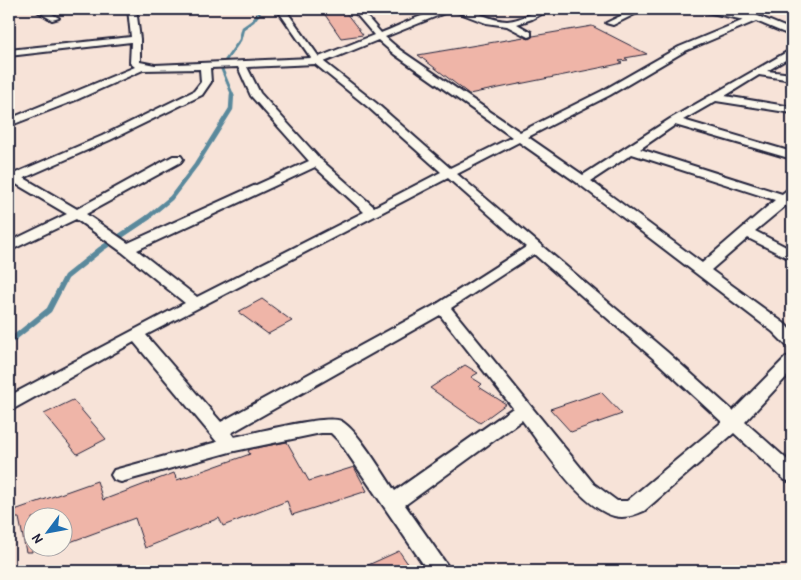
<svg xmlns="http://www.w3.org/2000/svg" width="801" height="580" viewBox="0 0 801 580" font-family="'Patrick Hand',sans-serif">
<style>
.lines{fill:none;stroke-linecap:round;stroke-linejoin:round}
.stream-far2{stroke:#5a899c;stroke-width:3}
.stream-far1{stroke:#5a899c;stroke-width:4.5}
.stream{stroke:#5a899c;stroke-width:5.5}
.building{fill:#efb5a8;stroke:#22223b}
.street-casing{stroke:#22223b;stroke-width:4}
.street{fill:#fbf7ec;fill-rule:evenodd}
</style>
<rect width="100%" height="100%" fill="#f7e3d8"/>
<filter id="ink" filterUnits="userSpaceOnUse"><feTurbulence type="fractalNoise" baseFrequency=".02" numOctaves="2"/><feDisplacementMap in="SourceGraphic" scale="10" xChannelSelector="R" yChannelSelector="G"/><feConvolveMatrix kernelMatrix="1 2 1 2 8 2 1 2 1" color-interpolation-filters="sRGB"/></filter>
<g filter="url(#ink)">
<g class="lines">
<path class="stream-far2" d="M233,96L221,67L240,40L243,28L253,21L262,9"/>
<path class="stream-far1" d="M147,218L171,198L196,165L231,109L232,94"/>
<path class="stream" d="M9,342L49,310L66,277L101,249L149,217"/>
</g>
<g class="building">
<path d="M321,9H343L363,35L341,38Z"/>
<path d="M592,26L647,54L625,58L628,60L619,61L622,63L614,65L469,94L418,55L524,37L529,39L533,36Z"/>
<path d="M262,299L292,321L268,334L238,312Z"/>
<path d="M465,365L478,373L471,377L482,384L479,387L506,404L480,423L430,388Z"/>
<path d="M601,392L622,414L571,432L550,409Z"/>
<path d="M73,400L106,439L77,454L44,414Z"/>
<path d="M287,442L309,481L354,467L367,491L292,515L287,501L223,526L219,518L145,548L135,518L62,545V518H32V552H26L19,518H9V512L97,481L103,500L174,473L177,480L250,454L248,451L251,449Z"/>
<path d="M399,551L413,571H355Z"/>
</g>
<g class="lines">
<defs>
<g id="street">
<path d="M34,9H44L59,18L52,20Z"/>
<path d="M128,9H136L140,39V62L155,65L311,58L277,9H285L319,57L374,35L352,9H360L381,33C406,23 435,6 462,9C477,10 490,21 507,21C523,20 535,9 551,9L532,19L517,24L531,32V36L528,37L507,26L486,23L452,10L385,37L400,50L520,132L602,91L679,47L744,20L702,11L701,9H715L740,14L730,9H741L792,30V36L756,21L685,51L610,95L528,137L583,175L670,119L792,49V56L767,71L792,74V80L759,75L725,96L792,107V113L716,101L683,120L792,152V159L675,125L640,149L782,194L787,190H792V199L790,202L755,231L792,250V260L748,238L711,270L785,324L792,332V346L786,345L773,332L579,184L519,142L457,174L667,352L733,411L786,357L792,356V371L745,422L792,464V482L785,480L734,433L644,511C637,514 630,517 622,517C586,517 542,446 522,420L405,505L451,571H428L339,441L331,433H321L230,452L121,482L114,480L111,475L114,470L217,442L134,342L15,408L9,410V396L185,303L122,252L76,219L9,251V242L67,214L11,181L9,178L11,175L102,136L194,91L201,82L200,69L143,70L76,100L9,126V119L135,67L130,63L131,42L9,56V50L131,37ZM378,40L394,54L512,137L450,168L376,103L324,62ZM315,64L368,107L441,172L374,207L320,159L260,93L247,67ZM238,67L251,96L309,161L128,243L86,214L181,162L183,159L181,156H173L77,209L24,178L110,140L202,95L211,82L210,68ZM632,154L775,200L702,263L591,181ZM315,167L364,212L197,297L137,250ZM448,178L526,247L437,304L221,422L146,335ZM534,254L655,360L722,422L627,501H617L594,484L451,308ZM440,315L513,408L395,491C384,475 357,429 341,421C326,414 254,433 234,437L231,433Z"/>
<path d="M635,9H645L613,25L606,23Z"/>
</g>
</defs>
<use href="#street" class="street-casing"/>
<use href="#street" class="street"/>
</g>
</g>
<rect width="801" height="580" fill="none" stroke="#fbf7ec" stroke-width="30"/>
<rect x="15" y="15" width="771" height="550" fill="none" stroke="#22223b" stroke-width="2" filter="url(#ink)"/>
<g transform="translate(48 532) rotate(238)"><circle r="24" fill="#fbf7ec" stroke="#a4a2a5"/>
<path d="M0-4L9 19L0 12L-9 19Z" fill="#1f6fb2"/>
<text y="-8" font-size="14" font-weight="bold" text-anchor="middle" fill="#22223b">N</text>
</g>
</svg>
